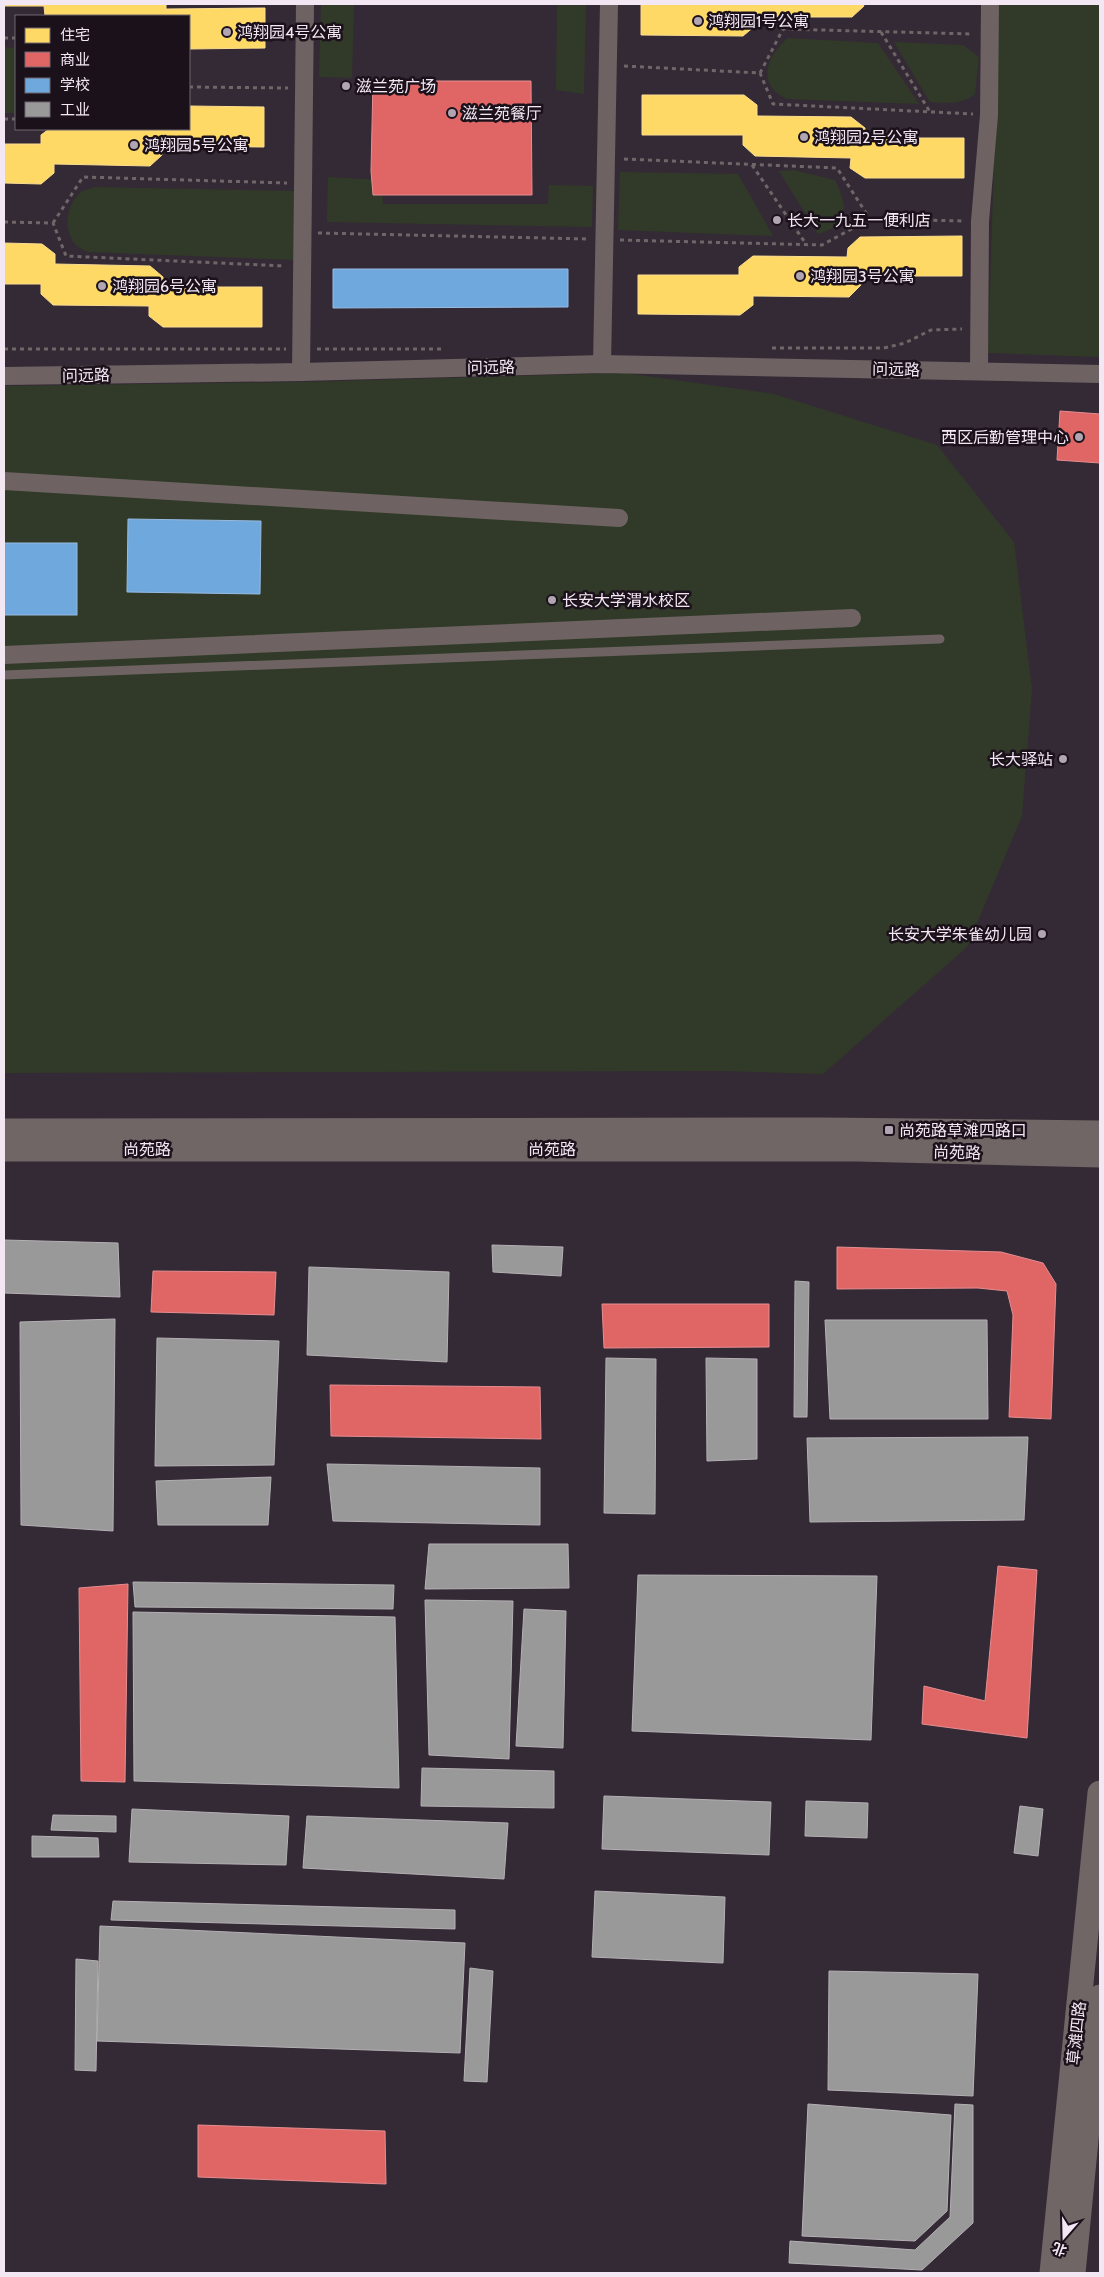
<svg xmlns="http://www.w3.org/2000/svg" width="1104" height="2277" viewBox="0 0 1104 2277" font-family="Cabin,'Noto Sans SC',sans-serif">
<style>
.green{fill:#313a28}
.homes{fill:#ffd966;stroke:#fbdd91}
.shops{fill:#e06666;stroke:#e68d91}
.schools{fill:#6fa8dc;stroke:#97bbe3}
.industry{fill:#999;stroke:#b4b0b4}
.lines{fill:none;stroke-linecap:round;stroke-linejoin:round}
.path{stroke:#6f6667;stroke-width:3;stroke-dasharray:4 4;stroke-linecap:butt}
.service{stroke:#6e6362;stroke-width:9}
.minor{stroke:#6e6362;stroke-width:18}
.secondary{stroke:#706665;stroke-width:25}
.poi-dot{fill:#b0a5b1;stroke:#1a111a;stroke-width:2}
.labels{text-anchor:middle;stroke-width:5;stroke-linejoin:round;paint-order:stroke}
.poi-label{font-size:16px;fill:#f3e7f4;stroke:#1a111a;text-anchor:start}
.street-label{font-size:16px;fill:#f3e7f4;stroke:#1a111a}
</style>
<rect width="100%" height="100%" fill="#342a35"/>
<g class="green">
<path d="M321,4H354L352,78L319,77Z"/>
<path d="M557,4H586L584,94L556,90Z"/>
<path d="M999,4H1100V357L988,353Z"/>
<path d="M788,38L878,43L919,104L787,99C756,85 766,56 788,38Z"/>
<path d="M894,42L963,45L979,57L975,94C961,105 947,103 930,102Z"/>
<path d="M4,47L16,48V113H4Z"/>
<path d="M793,170L835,180C848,208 851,223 818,234L779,171Z"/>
<path d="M620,172L738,174L773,236L618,230Z"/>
<path d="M328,177L381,180L383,204H548L549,185L593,186L592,227L327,222Z"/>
<path d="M95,187L298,191L295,260L88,252C84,250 78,248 75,244C63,229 66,206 80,193C83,190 90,189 95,187Z"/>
<path d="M625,373L774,394L937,445L1014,542L1032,689L1022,816L967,947L823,1074L723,1071L4,1073V386L302,382Z"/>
</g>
<g class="homes">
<path d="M4,4H166V9L265,8V48L189,49V16H45L44,6H4Z"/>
<path d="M641,4H863L864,6L852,17H756V25L743,36L641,35Z"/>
<path d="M642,95H744L757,105V116L851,117L865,128V138H964V178H865L850,168L851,158L755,156L743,145V135H642Z"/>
<path d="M189,106L264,107V147L162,146V155L150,166L54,164V173L41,184L4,183V144H41V135L49,129H189Z"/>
<path d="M962,236V276H861V285L849,297L753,296V305L740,315L638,314V275H739V267L753,256L847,257L848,248L860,237Z"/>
<path d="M4,243L42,244L55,254V264L150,266L163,277V287H262V327H163L149,316V306L53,305L41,294V284H4Z"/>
</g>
<g class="shops">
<path d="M373,81H531L532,195H373L371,171Z"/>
<path d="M1060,411L1100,414V463L1057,460Z"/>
<path d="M837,1247L1001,1252L1043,1263L1056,1284L1051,1419L1009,1417L1013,1315L1007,1291L978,1288L837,1289Z"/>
<path d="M153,1271L276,1272L274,1315L151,1312Z"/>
<path d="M602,1304H769V1347L604,1348Z"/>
<path d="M330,1385L540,1387L541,1439L331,1436Z"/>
<path d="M998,1566L1037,1570L1027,1738L922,1724L924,1686L985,1701Z"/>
<path d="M128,1584L125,1782L81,1781L79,1588Z"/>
<path d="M198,2125L385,2131L386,2184L198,2177Z"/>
</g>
<g class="schools">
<path d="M333,269H568V307L333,308Z"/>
<path d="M128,519L261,521L260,594L127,592Z"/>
<rect x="4" y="543" width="73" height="72"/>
</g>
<g class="industry">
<path d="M4,1240L118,1243L120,1297L4,1293Z"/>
<path d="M492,1245L563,1247L561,1276L493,1272Z"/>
<path d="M309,1267L449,1272L447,1362L307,1355Z"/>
<path d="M795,1281L809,1282L807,1417H794Z"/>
<path d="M115,1319L113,1531L21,1525L20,1322Z"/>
<path d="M825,1320H987L988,1419H830Z"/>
<path d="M157,1338L279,1341L274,1465L155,1466Z"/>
<path d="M606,1358L656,1359L655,1514L604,1513Z"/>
<path d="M706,1358L757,1359V1459L707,1461Z"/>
<path d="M1028,1437L1024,1520L810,1522L807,1438Z"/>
<path d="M327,1464L540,1468V1525L333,1521Z"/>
<path d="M271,1477L268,1525H158L156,1481Z"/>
<path d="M429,1544H568L569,1588L425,1589Z"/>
<path d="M638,1575L877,1576L871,1740L632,1731Z"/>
<path d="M133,1582L394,1585L393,1609L135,1607Z"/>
<path d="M425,1600L513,1601L509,1759L429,1755Z"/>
<path d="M524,1609L566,1611L563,1748L516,1746Z"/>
<path d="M133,1612L395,1617L399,1788L134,1781Z"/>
<path d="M422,1768L554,1771V1808L421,1806Z"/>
<path d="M604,1796L771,1802L769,1855L602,1849Z"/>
<path d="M806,1801L868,1803L867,1838L805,1836Z"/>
<path d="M1020,1806L1043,1809L1038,1856L1014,1853Z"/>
<path d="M132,1809L289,1816L286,1865L129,1862Z"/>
<path d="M53,1815L116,1816V1832L51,1830Z"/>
<path d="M307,1816L508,1823L504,1879L303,1868Z"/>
<path d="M32,1836L98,1838L99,1857H32Z"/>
<path d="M595,1891L725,1897L723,1963L592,1957Z"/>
<path d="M113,1901L455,1910V1929L111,1920Z"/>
<path d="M100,1926L465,1943L460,2053L97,2041Z"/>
<path d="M76,1959L98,1961L96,2071L75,2070Z"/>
<path d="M470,1968L493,1971L487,2082L464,2081Z"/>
<path d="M829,1971L978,1974L973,2096L828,2090Z"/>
<path d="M808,2104L951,2115L947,2211L915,2241L802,2236Z"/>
<path d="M955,2104L973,2105V2223L922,2270L789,2263L790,2241L915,2250L950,2217Z"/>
</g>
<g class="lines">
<g class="path">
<path d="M881,32L930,112"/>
<path d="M4,38H16"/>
<path d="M624,66L760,73L773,104L973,114"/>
<path d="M760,73L783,29L973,34"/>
<path d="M189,87L288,88"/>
<path d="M4,119H16"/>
<path d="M624,159L837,168L870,219"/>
<path d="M752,165L806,244"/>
<path d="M4,222L53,223L66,256L285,266"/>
<path d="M53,223L83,177L287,183"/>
<path d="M318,233L589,239"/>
<path d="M620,240L822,245L870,219L964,221"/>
<path d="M772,348H884L905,343L931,330L962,329"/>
<path d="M4,349H286"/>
<path d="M317,349H441"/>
</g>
<path class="service" d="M4,675L940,639"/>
<g class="minor">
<path d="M602,364L609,4"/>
<path d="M979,371L980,221L989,115L990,4"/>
<path d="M301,372L305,4"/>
<path d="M4,376L301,372L602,364L1100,374"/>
<path d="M4,481L619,518"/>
<path d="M4,655L852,618"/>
</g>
<g class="secondary">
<path d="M4,1131L822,1130L1100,1133"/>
<path d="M4,1149H857L1100,1155"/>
<path d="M1052,2273L1100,1793"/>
<path d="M1073,2273L1100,1997"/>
</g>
</g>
<g class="poi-dot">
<circle cx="698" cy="21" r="5"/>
<circle cx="227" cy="32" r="5"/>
<circle cx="346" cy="86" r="5"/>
<circle cx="452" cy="113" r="5"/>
<circle cx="804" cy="137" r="5"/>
<circle cx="134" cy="145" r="5"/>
<circle cx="777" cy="220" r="5"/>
<circle cx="800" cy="276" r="5"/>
<circle cx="102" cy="286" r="5"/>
<circle cx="1079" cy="437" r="5"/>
<circle cx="552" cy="600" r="5"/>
<circle cx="1063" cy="759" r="5"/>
<circle cx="1042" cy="934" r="5"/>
<rect x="884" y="1125" width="10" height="10" rx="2.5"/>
</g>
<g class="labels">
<g class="poi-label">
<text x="708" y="27">鸿翔园1号公寓</text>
<text x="237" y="38">鸿翔园4号公寓</text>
<text x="356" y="92">滋兰苑广场</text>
<text x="462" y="119">滋兰苑餐厅</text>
<text x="814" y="143">鸿翔园2号公寓</text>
<text x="144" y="151">鸿翔园5号公寓</text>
<text x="787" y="226">长大一九五一便利店</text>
<text x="810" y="282">鸿翔园3号公寓</text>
<text x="112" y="292">鸿翔园6号公寓</text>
<text x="1069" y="443" text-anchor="end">西区后勤管理中心</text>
<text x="562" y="606">长安大学渭水校区</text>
<text x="1053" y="765" text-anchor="end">长大驿站</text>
<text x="1032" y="940" text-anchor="end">长安大学朱雀幼儿园</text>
<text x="899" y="1136">尚苑路草滩四路口</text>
</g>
<g class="street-label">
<text transform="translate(491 367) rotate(-1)" y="6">问远路</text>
<text transform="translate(896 369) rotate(1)" y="6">问远路</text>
<text transform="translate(86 375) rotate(-1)" y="6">问远路</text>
<text x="147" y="1155">尚苑路</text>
<text x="552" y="1155">尚苑路</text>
<text transform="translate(957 1152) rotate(1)" y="6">尚苑路</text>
<text transform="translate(1076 2033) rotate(-84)" y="6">草滩四路</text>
</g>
</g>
<rect width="1104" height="2277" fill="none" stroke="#f3e7f4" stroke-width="10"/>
<rect x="15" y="15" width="175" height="115" fill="#1a111a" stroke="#716771"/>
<rect x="25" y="28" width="25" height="15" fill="#ffd966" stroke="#716771"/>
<text x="60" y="40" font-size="15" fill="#f3e7f4">住宅</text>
<rect x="25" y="52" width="25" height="15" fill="#e06666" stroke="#716771"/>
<text x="60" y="65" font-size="15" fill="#f3e7f4">商业</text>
<rect x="25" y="78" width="25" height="15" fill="#6fa8dc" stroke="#716771"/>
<text x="60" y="90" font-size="15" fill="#f3e7f4">学校</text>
<rect x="25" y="102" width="25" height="15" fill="#999999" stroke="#716771"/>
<text x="60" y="115" font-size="15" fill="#f3e7f4">工业</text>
<g transform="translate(1064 2237) rotate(200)" stroke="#1a111a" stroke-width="4" paint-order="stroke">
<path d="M0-4L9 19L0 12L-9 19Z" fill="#f3e7f4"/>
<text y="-8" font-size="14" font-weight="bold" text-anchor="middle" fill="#f3e7f4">北</text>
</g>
</svg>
